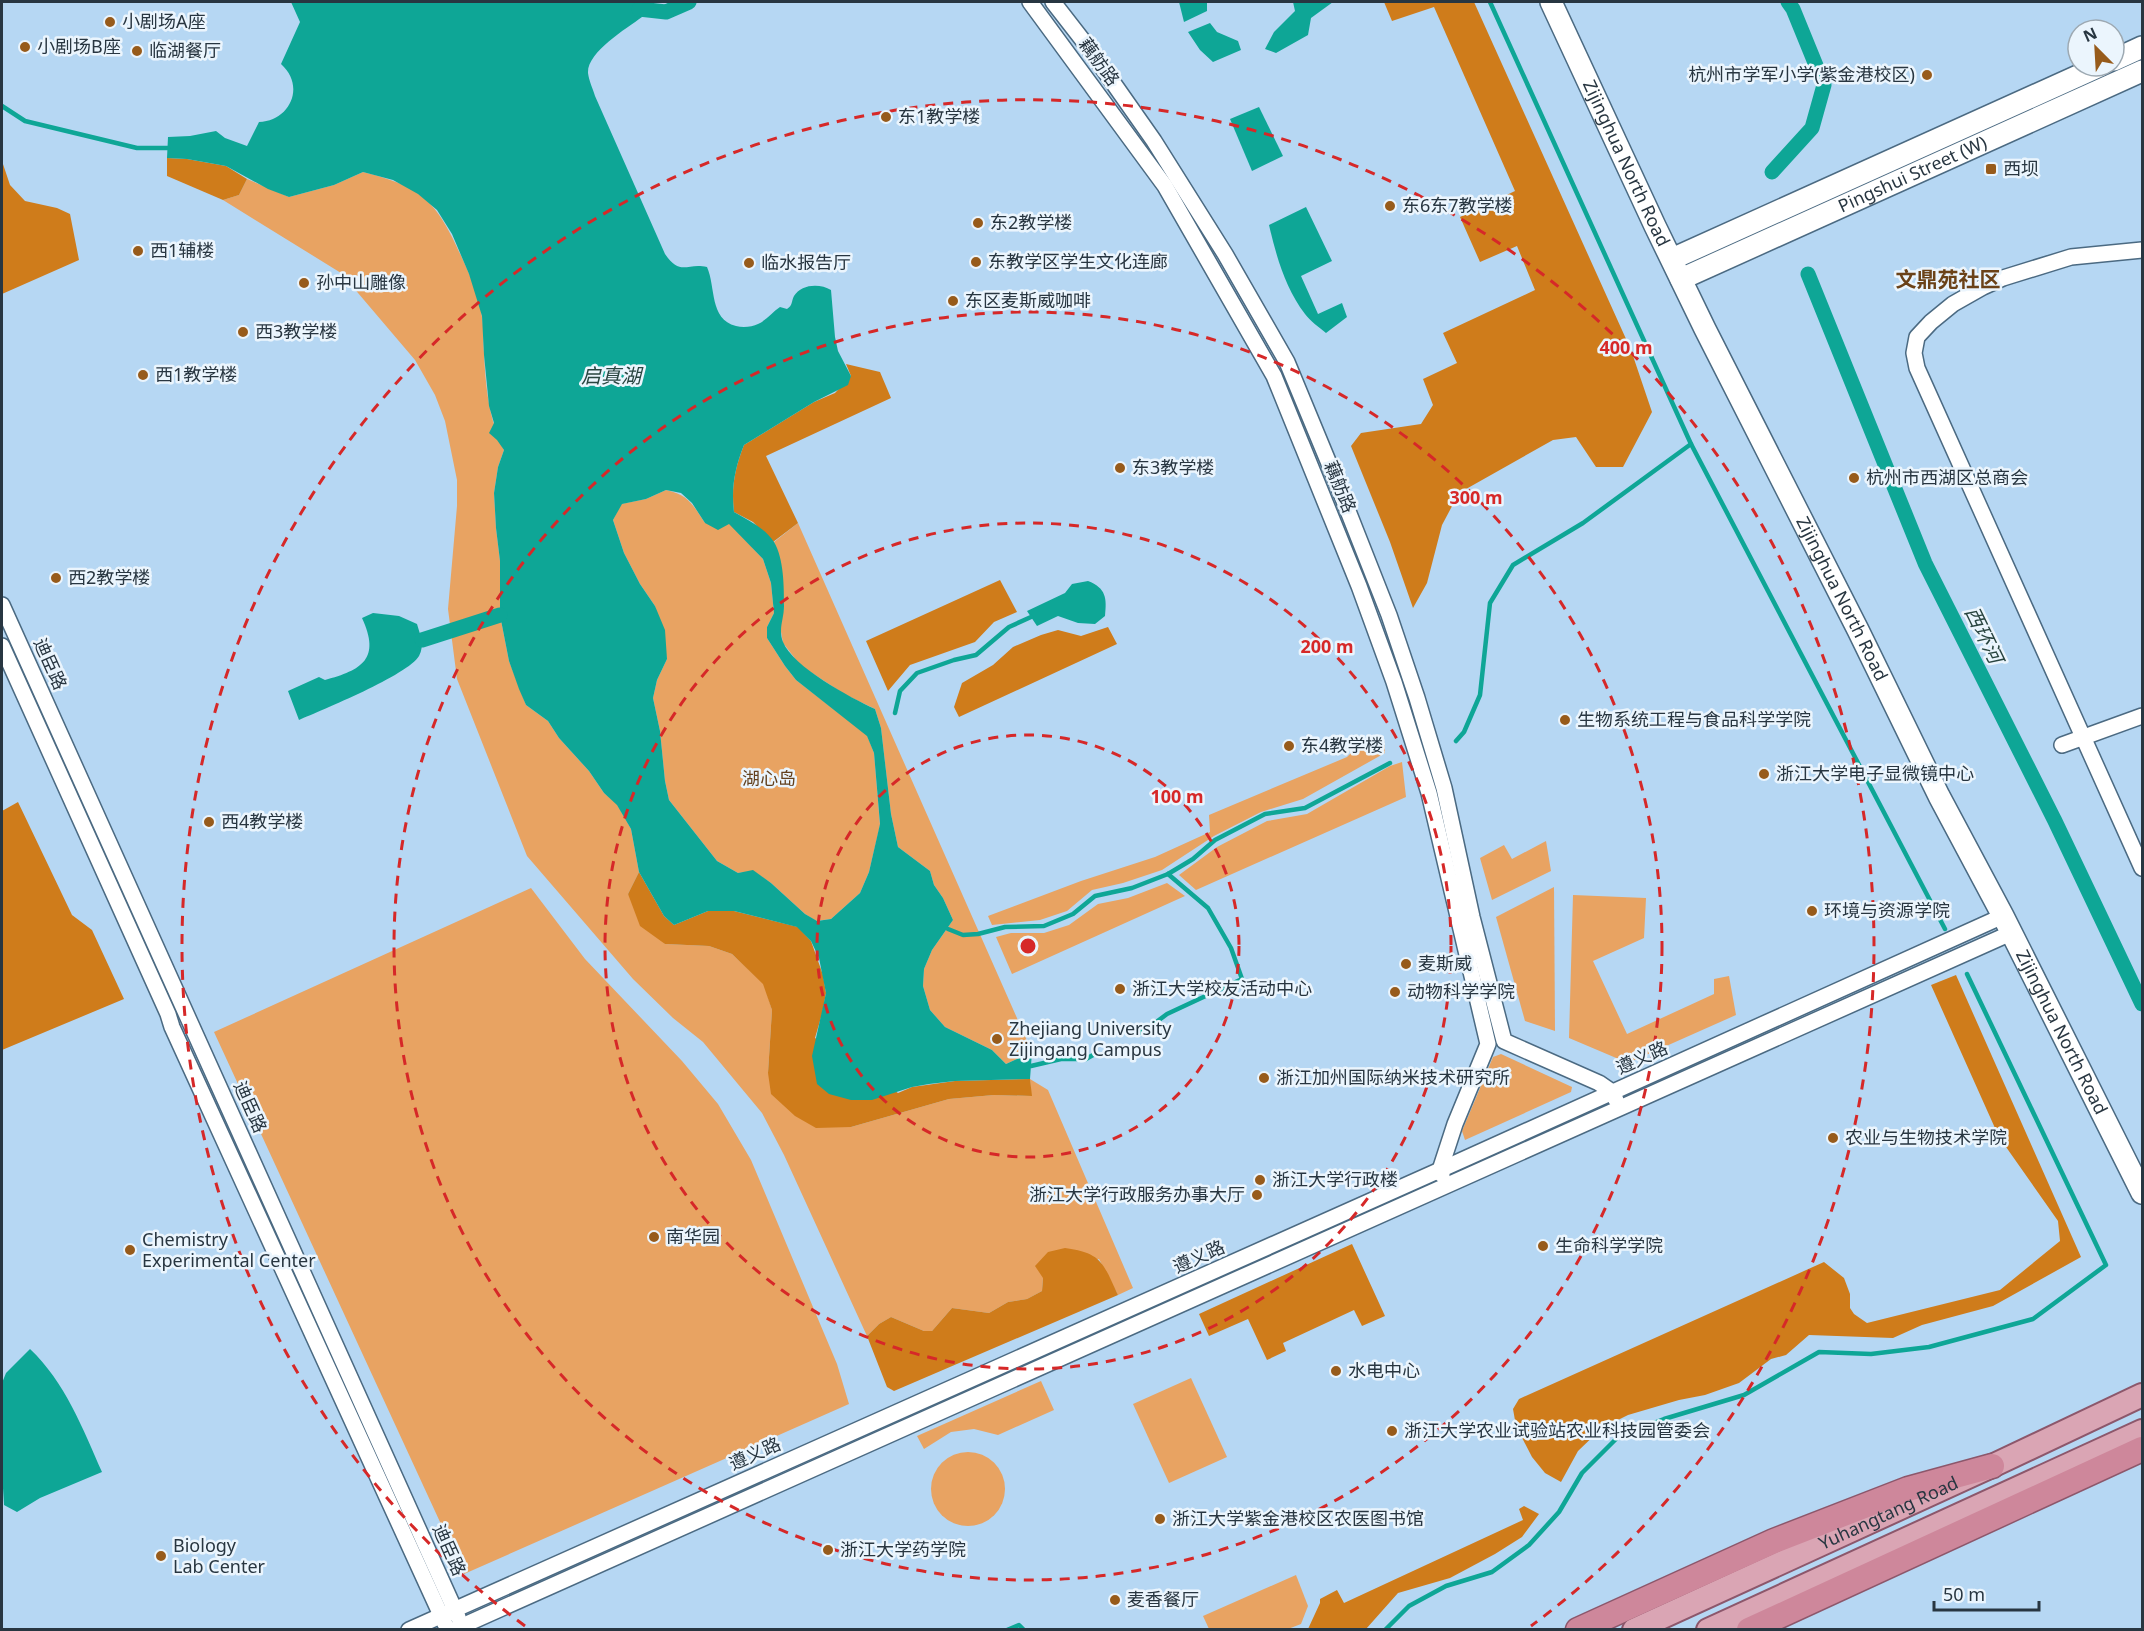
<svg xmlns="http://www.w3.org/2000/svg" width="2144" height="1631" viewBox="0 0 2144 1631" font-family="'Noto Sans','Noto Sans SC',sans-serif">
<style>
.green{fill:#e8a362}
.forest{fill:#cf7c1b}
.water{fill:#0ea696;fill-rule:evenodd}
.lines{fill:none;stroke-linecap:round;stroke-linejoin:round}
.stream{stroke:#0ea696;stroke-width:4.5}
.canal{stroke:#0ea696;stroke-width:15}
.minor-casing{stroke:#4b6a82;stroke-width:18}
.secondary-casing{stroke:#4b6a82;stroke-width:24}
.primary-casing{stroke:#8c576b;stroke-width:26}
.trunk-casing{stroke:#8c576b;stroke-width:27}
.minor{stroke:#fff;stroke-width:15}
.secondary{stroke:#fff;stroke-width:21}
.primary{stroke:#daa5b4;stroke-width:22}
.trunk{stroke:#ce879b;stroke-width:24}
.ring{fill:none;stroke:#d62828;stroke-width:3;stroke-dasharray:10 8}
.poi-dot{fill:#975b1b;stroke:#ebf5fd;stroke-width:2}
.labels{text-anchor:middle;stroke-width:5;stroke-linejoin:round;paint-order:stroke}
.poi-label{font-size:18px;fill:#283641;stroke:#ebf5fd;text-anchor:start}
.street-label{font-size:18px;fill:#283641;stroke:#ebf5fd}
.park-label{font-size:18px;fill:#63401d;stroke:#ebf5fd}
.water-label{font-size:20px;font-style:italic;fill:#294540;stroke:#ebf5fd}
.quarter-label{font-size:21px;font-weight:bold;fill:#6b4218;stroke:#ebf5fd}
.centre{fill:#d62828;stroke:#ebf5fd;stroke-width:3}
.ring-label{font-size:18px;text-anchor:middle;font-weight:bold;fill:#d62828;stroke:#ebf5fd;stroke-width:5;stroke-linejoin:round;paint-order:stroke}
</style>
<rect width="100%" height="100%" fill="#b6d7f3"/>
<g class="green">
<path d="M363,172C425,187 438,204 463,260C471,278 480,298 482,317C484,328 483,341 484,353C485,376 487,399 493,421C497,432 498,440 504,450L498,467L494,493L496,528L500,561V615L509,661L526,705L548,721L559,738L589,771L604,793L617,804L631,829L639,872L628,894L665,944L709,946L732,954L764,984L772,1010L768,1073L851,1127L949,1099L994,1095L1031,1096L1030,1079L1048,1090L1133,1288L1118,1295L1099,1259L1043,1278L1042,1291L1027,1299L1008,1302L989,1313L952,1308L932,1331H924L891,1317L879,1324L867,1336L784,1155L762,1113L703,1042L673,1018L633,979L527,856L457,679L448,609L457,506V480L445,421L435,395L415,360L341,273L223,200L239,195L247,179L289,197L334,185Z"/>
<path d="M666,490C689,495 693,505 705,523H729L763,559L771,583L774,613L767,627V638L785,666L796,680L867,735L874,753L880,825L869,872L860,893L831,919L816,921L805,914L771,883L753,871L738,873L717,861L669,800L665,781L660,731L653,698L657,680L667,659L655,606L640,584L624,553L613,520L621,504L646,499Z"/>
<path d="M798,523L1032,1052L1006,1064L992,1050L945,1027L930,1010L923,986L924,969L932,950L953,920L943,898L934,885L930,871L898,847L891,814L881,728L875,709L844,694L800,665L783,643L780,626L784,607L779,558L774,542Z"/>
<path d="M1384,740L1385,753L1303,799L1261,812L1214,836L1162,870L1123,883L1092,890L1067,911L1040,920L992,925L988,916L1081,881L1155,857L1210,832L1209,815L1347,757L1363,741Z"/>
<path d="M1402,762L1406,797L1196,890L1179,875L1217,847L1267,821L1307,814L1390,766Z"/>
<path d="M1546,841L1551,871L1492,900L1480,858L1504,845L1512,859Z"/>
<path d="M1167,883L1185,896L1012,974L996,937L1011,933H1044L1069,925L1098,904L1128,898Z"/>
<path d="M1554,887L1555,1031L1525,1021L1496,917Z"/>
<path d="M531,888L585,959L682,1061L718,1104L751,1160L837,1364L849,1404L464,1574L214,1032Z"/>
<path d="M1573,895L1646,898L1644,938L1593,961L1627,1034L1714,994V979L1729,976L1736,1015L1628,1063L1569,1038Z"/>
<path d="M1501,1054L1572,1087L1571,1092L1465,1140L1462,1131L1493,1057Z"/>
<path d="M1191,1378L1227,1457L1169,1483L1133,1404Z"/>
<path d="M1041,1381L1054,1410L998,1435L974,1429L951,1432L924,1449L917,1436Z"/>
<circle cx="968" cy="1489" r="37"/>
<path d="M1296,1575L1308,1606L1301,1624L1288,1629H1209L1203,1616Z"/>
</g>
<g class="forest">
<path d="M1384,2H1474L1631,350L1652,412L1623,467H1596L1576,437L1553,440L1459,493L1442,525L1427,583L1413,608L1390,542L1351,446L1361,433L1421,424L1433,405L1423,379L1457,363L1443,333L1535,290L1517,246L1480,262L1460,217L1515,191L1434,7L1392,21Z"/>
<path d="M167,158L187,159L226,166L247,179L239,195L223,200L167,176Z"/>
<path d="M2,161L10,185L25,201L57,208L70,214L79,260L2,294Z"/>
<path d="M846,364L880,372L891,398L766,456L798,523L773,542L753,522L734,512C731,487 735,468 744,445L814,402L835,393L851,376Z"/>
<path d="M1000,580L1017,612L994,622L975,642L910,665L888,691L866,641Z"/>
<path d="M1108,627L1117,644L959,717L954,707L962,683L993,665L1013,647L1041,635L1058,630L1081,636Z"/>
<path d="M18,802L72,915L92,930L124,999L2,1050V811Z"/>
<path d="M639,872L664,916L674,925L708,911H734L798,927L811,941L823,975L826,993L822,1014L815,1038L898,1093L912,1087L955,1081L1030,1079L1032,1096L994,1095L949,1099L851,1127L816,1128L795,1116L771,1094L768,1073L772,1010L763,984L732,954L709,946L665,944L640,926L628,894Z"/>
<path d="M1956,975L2081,1257L1993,1306L1922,1325L1893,1338L1809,1335L1786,1355L1771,1359L1739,1383L1705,1395L1679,1400L1628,1415L1602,1428L1578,1451L1561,1482L1545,1473L1532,1457L1516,1426L1513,1409L1519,1399L1824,1262L1844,1278L1850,1294V1308L1854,1314L1867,1323L2000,1290L2060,1241L2058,1221L1999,1137L1931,985Z"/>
<path d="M1352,1244L1385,1316L1362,1326L1354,1310L1283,1343L1286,1351L1267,1360L1248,1319L1209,1336L1199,1314Z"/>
<path d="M1065,1248C1102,1253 1103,1263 1118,1295L894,1391L887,1387L867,1336L879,1324L891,1317L924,1331H932L952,1308L989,1313L1008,1302L1027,1299L1042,1291L1043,1278L1035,1266L1048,1252Z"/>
<path d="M1524,1506L1539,1514L1522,1537L1495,1554L1450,1578L1398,1593L1366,1629H1308L1320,1603V1599L1337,1590L1344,1603L1523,1520L1519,1509Z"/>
</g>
<g class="water">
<path d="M291,2H637L642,17C626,29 587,52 588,73C589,81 593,89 595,96L665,254C681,277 687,262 707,267C716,287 709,319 736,326C743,328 752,327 758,324C767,320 772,312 780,307L787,309C793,305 791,302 794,296C801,284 820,283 831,290L835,337L838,351L851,376L848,385L814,402L744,445C735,468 731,487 734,512C748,520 765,528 774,542C784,559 784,587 784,606C784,619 778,629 783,642C793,667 851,698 875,709L881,728L891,814L898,847L930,871L934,885L943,898L953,920L932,950L924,969L923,986L930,1010L945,1027L992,1050L1006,1064L1032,1052L1030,1079L955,1081L929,1084L912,1087L872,1100H851L829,1094L817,1084L812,1056L826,993L819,958L811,941L797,927L734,911H708L674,925L664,916L639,872L631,829L617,805L604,793L589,771L559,738L548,721L526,705L519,689L509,661L500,615V561L496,528L494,493L498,467L504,450L497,440L489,433L494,423L489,406L484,355L482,316L469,274L452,234L437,210L418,194L393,180L363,172L334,185L289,197L268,189L226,166L187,159L167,158L168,137L190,136L216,131L225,138L247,146L259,122C290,121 306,86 281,64L300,22ZM666,490L681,493L692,503L705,523L718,530L729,524L763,559L771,583L774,613L767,627V638L785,666L796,680L867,736L874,753L880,824L869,872L860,893L831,919L817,921L805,914L771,883L753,870L738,873L717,861L669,800L665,781L660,731L653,698L657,680L667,659L665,630L655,606L640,584L624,553L613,520L622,504L646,499Z"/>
<path d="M1179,2H1207V11L1184,22Z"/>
<path d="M1293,2H1333L1311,18L1308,35L1276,53L1265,49L1274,32L1295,11Z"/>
<path d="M1210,23L1217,32L1238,41L1241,50L1213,62L1200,50L1188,32Z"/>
<path d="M1259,107L1283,156L1252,171L1230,119Z"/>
<path d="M1306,207L1332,261L1301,276L1318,314L1342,303L1347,317L1326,333C1319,327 1310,321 1305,314C1285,288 1276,255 1269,225Z"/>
<path d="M1088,581C1106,588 1107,598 1105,616L1095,624L1078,623L1058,616L1037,626L1027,611L1065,593L1072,584Z"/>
<path d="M373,613L399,616L417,624C420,635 425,645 419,656C408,675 322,710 299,720L288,691L319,677L325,680C362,670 381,659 362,618Z"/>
<path d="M30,1349C65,1382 83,1429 102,1472L40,1498L17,1512L4,1505L2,1471V1383L6,1373Z"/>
</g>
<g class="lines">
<g class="stream">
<path d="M1490,2L1691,444L1945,929"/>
<path d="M2,106L25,121L137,148H168"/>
<path d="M895,713L900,691L917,673L954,660L976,655L1009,627L1031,617"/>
<path d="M1456,741L1464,732L1480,695L1490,603L1513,565L1583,523L1691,444"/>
<path d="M948,929L963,935L978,934L1005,927L1044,926L1073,914L1095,896L1132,888L1168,874L1193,859L1215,840L1265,814L1305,808L1390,763"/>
<path d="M1137,1034L1147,1029L1167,1014L1242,979L1231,948L1208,908L1168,874"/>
<path d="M1031,1066L1061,1059H1086L1093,1055"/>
<path d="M1007,1630L1019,1625L1024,1630"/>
<path d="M1385,1630L1409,1606L1446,1586L1492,1572L1529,1545L1559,1512L1582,1473L1618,1437L1664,1419L1744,1395L1819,1352L1871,1354L1929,1347L2033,1319L2106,1265L1967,974"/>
</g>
<g class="canal">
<path d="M639,9L666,12L689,2"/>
<path d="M1772,172L1812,128L1824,85L1793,9L1788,2"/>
<path d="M1808,274L1925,563L2054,819L2142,1004"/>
<path d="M422,640L500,615"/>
</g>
<defs>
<g id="minor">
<path d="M1030,2L1165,186L1274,376L1359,586L1394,682L1429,793L1488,1044L1455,1124L1440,1170L1442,1175"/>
<path d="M1053,2L1088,47L1154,141L1225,254L1287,362L1335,478L1389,615L1417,698L1444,788L1472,917L1504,1041L1599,1083L1612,1092L1616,1100"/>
<path d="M2142,250L2071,257L2003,278L1983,287L1953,304L1931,322L1917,337L1914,353L1917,368L2142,868"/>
<path d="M2,605L458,1617"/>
<path d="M2,646L168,1014L172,1027L445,1624"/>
<path d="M2062,745L2142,716"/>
<path d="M409,1630L1440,1170L2003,916"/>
<path d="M453,1630L2011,933"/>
</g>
<g id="secondary">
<path id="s1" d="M1551,2L1655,226L1705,329L1858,630L1939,796L2003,916L2142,1193"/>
<path d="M2114,60L2142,47"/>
<path d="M1672,259L2100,66"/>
<path id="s2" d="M1681,279L2142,71"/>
</g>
<g id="primary">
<path id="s3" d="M1634,1630L1992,1466L2142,1395"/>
<path d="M1708,1630L2142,1431"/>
</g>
<g id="trunk">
<path d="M1578,1630L1774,1541L1908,1489L1992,1466"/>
<path d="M1749,1630L2142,1449"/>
</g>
</defs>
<use href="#minor" class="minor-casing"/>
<use href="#secondary" class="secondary-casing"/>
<use href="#primary" class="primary-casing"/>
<use href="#trunk" class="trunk-casing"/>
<use href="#minor" class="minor"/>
<use href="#secondary" class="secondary"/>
<use href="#primary" class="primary"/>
<use href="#trunk" class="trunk"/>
</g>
<g class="ring">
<circle cx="1028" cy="946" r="211"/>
<circle cx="1028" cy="946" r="423"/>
<circle cx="1028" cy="946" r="634"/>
<path d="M525 1626A846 846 0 1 1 1531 1626"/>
</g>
<g class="poi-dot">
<circle cx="110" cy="22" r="6"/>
<circle cx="25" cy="47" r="6"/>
<circle cx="137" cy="51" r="6"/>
<circle cx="1927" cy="75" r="6"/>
<circle cx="886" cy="117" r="6"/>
<rect x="1985" y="163" width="12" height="12" rx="3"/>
<circle cx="1390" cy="206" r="6"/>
<circle cx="978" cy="223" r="6"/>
<circle cx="138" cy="251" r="6"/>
<circle cx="976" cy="262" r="6"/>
<circle cx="749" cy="263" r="6"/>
<circle cx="304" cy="283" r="6"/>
<circle cx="953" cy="301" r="6"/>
<circle cx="243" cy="332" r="6"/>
<circle cx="143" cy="375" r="6"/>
<circle cx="1120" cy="468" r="6"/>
<circle cx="1854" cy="478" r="6"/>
<circle cx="56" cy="578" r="6"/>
<circle cx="1565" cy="720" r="6"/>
<circle cx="1289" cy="746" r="6"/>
<circle cx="1764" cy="774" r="6"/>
<circle cx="209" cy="822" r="6"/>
<circle cx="1812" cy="911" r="6"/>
<circle cx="1406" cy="964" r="6"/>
<circle cx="1120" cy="989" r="6"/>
<circle cx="1395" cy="992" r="6"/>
<circle cx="997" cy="1039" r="6"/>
<circle cx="1264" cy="1078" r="6"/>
<circle cx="1833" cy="1138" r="6"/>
<circle cx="1260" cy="1180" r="6"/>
<circle cx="1257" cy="1195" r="6"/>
<circle cx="654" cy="1237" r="6"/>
<circle cx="1543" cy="1246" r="6"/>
<circle cx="130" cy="1250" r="6"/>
<circle cx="1336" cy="1371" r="6"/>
<circle cx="1392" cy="1431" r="6"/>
<circle cx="1160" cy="1519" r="6"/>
<circle cx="828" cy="1550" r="6"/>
<circle cx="161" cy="1556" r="6"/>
<circle cx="1115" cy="1600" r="6"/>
</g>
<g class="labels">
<g class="poi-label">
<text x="122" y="28">小剧场A座</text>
<text x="37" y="53">小剧场B座</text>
<text x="149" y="57">临湖餐厅</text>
<text x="1915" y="81" text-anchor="end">杭州市学军小学(紫金港校区)</text>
<text x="898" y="123">东1教学楼</text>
<text x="2003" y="175">西坝</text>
<text x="1402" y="212">东6东7教学楼</text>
<text x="990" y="229">东2教学楼</text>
<text x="150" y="257">西1辅楼</text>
<text x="988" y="268">东教学区学生文化连廊</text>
<text x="761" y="269">临水报告厅</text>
<text x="316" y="289">孙中山雕像</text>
<text x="965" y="307">东区麦斯威咖啡</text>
<text x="255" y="338">西3教学楼</text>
<text x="155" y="381">西1教学楼</text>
<text x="1132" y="474">东3教学楼</text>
<text x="1866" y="484">杭州市西湖区总商会</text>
<text x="68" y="584">西2教学楼</text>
<text x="1577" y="726">生物系统工程与食品科学学院</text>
<text x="1301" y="752">东4教学楼</text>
<text x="1776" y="780">浙江大学电子显微镜中心</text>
<text x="221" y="828">西4教学楼</text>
<text x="1824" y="917">环境与资源学院</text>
<text x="1418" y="970">麦斯威</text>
<text x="1132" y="995">浙江大学校友活动中心</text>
<text x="1407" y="998">动物科学学院</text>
<text x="1009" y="1035">Zhejiang University<tspan x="1009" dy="21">Zijingang Campus</tspan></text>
<text x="1276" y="1084">浙江加州国际纳米技术研究所</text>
<text x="1845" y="1144">农业与生物技术学院</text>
<text x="1272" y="1186">浙江大学行政楼</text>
<text x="1245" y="1201" text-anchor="end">浙江大学行政服务办事大厅</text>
<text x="666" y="1243">南华园</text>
<text x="142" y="1246">Chemistry<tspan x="142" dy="21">Experimental Center</tspan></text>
<text x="1555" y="1252">生命科学学院</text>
<text x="1348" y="1377">水电中心</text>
<text x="1404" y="1437">浙江大学农业试验站农业科技园管委会</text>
<text x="1172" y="1525">浙江大学紫金港校区农医图书馆</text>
<text x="173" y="1552">Biology<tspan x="173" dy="21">Lab Center</tspan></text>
<text x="840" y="1556">浙江大学药学院</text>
<text x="1127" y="1606">麦香餐厅</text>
</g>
<g class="street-label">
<text transform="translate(1099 62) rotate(54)" y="6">藕舫路</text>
<text dy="6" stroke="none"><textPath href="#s1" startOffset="178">Zijinghua North Road</textPath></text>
<text dy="6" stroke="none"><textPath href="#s2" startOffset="254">Pingshui Street (W)</textPath></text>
<text transform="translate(1340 487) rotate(68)" y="6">藕舫路</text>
<text dy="6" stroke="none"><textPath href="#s1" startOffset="664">Zijinghua North Road</textPath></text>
<text transform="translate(50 664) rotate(66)" y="6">迪臣路</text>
<text dy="6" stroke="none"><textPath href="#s1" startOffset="1150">Zijinghua North Road</textPath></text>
<text transform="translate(1642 1058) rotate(-24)" y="6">遵义路</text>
<text transform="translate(250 1107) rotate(66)" y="6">迪臣路</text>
<text transform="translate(1199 1257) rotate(-24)" y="6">遵义路</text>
<text transform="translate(755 1454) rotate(-24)" y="6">遵义路</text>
<text dy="6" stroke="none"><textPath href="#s3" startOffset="280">Yuhangtang Road</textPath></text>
<text transform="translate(449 1550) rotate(66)" y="6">迪臣路</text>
</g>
<g class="park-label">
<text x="769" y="785">湖心岛</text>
</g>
<g class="water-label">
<text x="611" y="383">启真湖</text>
<text transform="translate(1984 635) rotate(64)" y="7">西环河</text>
</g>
<g class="quarter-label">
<text x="1948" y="287">文鼎苑社区</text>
</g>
</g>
<circle cx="1028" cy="946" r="9" class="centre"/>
<g class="ring-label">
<text x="1626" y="354">400 m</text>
<text x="1476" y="504">300 m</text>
<text x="1327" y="653">200 m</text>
<text x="1177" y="803">100 m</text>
</g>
<rect width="2144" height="1631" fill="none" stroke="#283641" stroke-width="6"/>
<g transform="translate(2096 48) rotate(336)"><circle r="28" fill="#ebf5fd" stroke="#9da9b2" stroke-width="1.5"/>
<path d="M0-4.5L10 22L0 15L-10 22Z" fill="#975b1b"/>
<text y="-9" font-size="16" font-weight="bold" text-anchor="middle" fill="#283641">N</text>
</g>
<path d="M1934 1601v9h105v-9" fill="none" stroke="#283641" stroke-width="3"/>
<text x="1943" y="1601" font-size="18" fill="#283641" stroke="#ebf5fd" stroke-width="4.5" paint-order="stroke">50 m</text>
</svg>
